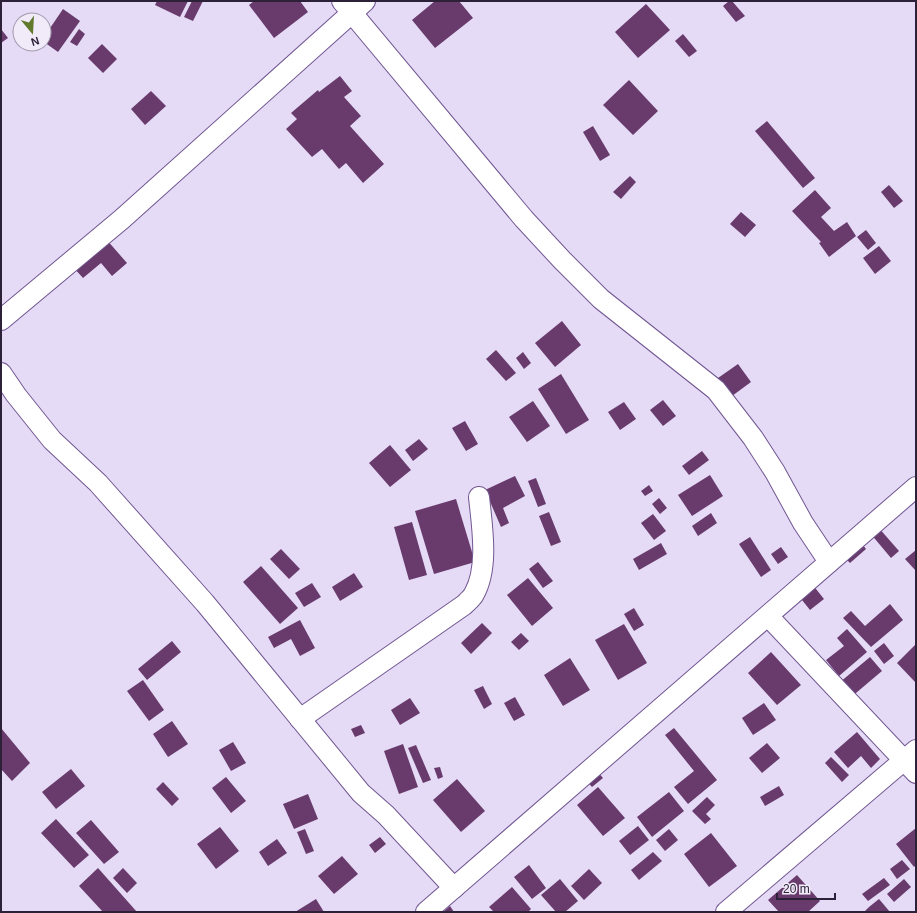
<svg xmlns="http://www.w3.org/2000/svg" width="917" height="913" viewBox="0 0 917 913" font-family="Helvetica,sans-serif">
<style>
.building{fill:#683b6c}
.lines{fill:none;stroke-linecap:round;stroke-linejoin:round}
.minor-casing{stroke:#715691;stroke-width:22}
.minor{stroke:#fff;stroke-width:20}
</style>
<rect width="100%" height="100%" fill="#e6dbf6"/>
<g class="building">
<path d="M157,1H188L180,17L155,5Z"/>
<path d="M192,1H203L193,21L184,17Z"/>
<path d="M254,1H300L308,12L274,38L249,5Z"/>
<path d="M435,1H459L473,18L435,48L412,20Z"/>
<path d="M729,1H732L745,16L736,22L723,6Z"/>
<path d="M646,4L670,30L638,58L615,32Z"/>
<path d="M63,9L80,21L58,52L44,42V37Z"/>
<path d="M1,29L8,38L1,43Z"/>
<path d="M79,29L85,34L77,46L70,42Z"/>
<path d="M683,34L697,51L689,57L675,41Z"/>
<path d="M102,44L117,59L103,73L88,58Z"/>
<path d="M340,76L352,91L344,97L361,116L350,126L384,164L363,183L346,163L339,169L322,149L312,157L286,129L297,119L291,113L318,90L319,92Z"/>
<path d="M629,80L658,111L633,135L603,105Z"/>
<path d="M151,91L166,106L145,125L131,109Z"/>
<path d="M767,121L815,178L803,188L755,131Z"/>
<path d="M593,126L610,155L600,161L583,132Z"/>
<path d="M630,176L636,182L621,199L613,192Z"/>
<path d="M889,185L903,201L894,208L881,192Z"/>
<path d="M815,190L831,208L821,217L834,231L847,222L856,236L829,257L819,243L821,242L792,211Z"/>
<path d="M741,212L756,225L745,237L730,224Z"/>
<path d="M866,230L876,243L868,250L857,237Z"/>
<path d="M106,239L127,263L112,276L101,263L83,278L74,268Z"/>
<path d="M879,246L891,261L875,274L863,258Z"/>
<path d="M562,321L581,345L555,367L535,343Z"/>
<path d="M496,350L516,373L506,381L486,359Z"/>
<path d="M523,352L531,363L524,369L516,358Z"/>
<path d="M738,364L751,382L732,396L718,378Z"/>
<path d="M561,374L589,420L566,434L538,389Z"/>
<path d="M663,400L676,416L663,426L650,410Z"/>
<path d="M533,401L550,426L527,442L509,417Z"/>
<path d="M624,402L636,419L620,430L608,412Z"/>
<path d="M465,421L478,444L466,451L452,428Z"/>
<path d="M419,439L428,449L413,461L405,450Z"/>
<path d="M390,445L411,470L390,487L369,463Z"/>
<path d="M702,451L709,460L689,475L682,466Z"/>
<path d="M710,475L723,496L692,516L678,495Z"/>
<path d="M515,476L525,496L503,508L509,523L501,527L485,490Z"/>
<path d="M536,478L546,504L538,507L528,481Z"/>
<path d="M649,485L653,491L645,496L641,491Z"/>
<path d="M659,498L667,508L660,514L652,504Z"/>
<path d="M456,499L475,562L434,574L415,511Z"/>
<path d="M549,512L561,542L551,546L539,516Z"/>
<path d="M711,513L717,523L698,536L692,526Z"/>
<path d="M653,514L666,531L654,540L641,523Z"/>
<path d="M412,522L427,575L409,580L394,527Z"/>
<path d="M878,527L899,551L891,558L870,533Z"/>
<path d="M750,537L771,570L761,577L739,544Z"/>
<path d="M860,541L866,549L850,563L843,556Z"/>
<path d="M661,543L667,554L639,570L633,559Z"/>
<path d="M781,547L788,557L778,564L771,554Z"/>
<path d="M281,549L300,569L289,579L270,559Z"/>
<path d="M916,550V571L905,559Z"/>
<path d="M538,562L553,581L543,588L529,569Z"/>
<path d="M261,566L298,608L280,624L243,582Z"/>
<path d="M354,573L363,587L340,601L332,587Z"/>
<path d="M528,578L553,608L532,626L507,595Z"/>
<path d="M312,583L321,597L304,607L295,593Z"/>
<path d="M812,584L824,599L810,610L798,595Z"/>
<path d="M890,604L903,620L871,647L843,618L851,611L865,626Z"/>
<path d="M634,608L644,625L634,631L624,614Z"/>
<path d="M300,620L315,648L300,656L291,639L274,648L268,637Z"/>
<path d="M482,623L492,633L471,654L461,643Z"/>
<path d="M624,624L647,663L618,680L595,640Z"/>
<path d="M847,629L867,652L839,676L826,660L844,646L837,638Z"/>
<path d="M521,633L529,641L519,650L511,642Z"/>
<path d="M172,641L181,652L147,680L138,669Z"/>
<path d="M884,643L894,656L884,664L874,651Z"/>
<path d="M916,644V683L897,663Z"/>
<path d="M771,652L801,685L777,705L748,673Z"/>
<path d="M870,657L882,671L850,698L839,683Z"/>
<path d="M570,658L590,690L563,706L544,675Z"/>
<path d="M143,680L164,710L149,721L127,691Z"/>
<path d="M483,686L492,704L484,709L474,690Z"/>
<path d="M515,697L525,715L514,721L504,703Z"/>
<path d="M410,698L420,713L400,725L391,710Z"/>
<path d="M764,703L776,720L753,735L742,718Z"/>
<path d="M172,721L188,744L168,757L153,734Z"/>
<path d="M361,725L365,733L355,737L351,729Z"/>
<path d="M1,728L30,763L12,781L1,769Z"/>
<path d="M674,728L717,780L688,804L674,787L694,771L665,735Z"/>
<path d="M857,732L880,759L871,768L861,756L848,768L834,752Z"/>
<path d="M233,742L246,763L231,771L219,750Z"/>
<path d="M767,743L780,758L762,773L749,758Z"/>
<path d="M403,744L418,787L399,794L384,751Z"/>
<path d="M416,745L431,780L423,783L408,748Z"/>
<path d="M831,757L849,775L842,782L825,763Z"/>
<path d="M440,767L443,777L438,779L434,768Z"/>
<path d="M71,769L85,786L56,809L42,792Z"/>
<path d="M596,770L603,778L592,787L585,779Z"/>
<path d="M226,777L246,801L231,813L212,788Z"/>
<path d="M457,779L485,811L461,832L433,800Z"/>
<path d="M163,782L179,799L172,806L156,789Z"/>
<path d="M779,786L784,795L765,806L760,797Z"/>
<path d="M598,787L625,818L603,836L577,805Z"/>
<path d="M669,792L684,811L652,837L637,817Z"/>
<path d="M308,794L318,819L294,829L283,804Z"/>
<path d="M707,797L715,805L706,814L711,819L705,824L692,811Z"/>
<path d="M56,819L89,855L74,868L41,833Z"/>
<path d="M91,820L119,852L104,864L76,833Z"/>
<path d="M638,826L649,840L630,855L619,841Z"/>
<path d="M220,827L239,851L216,869L197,844Z"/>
<path d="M916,828V865L914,867L896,844Z"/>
<path d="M305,829L314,851L306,854L297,832Z"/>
<path d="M669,829L678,840L665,851L656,840Z"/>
<path d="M711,833L737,866L709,887L684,854Z"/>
<path d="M380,837L386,844L375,853L369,845Z"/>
<path d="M277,839L287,853L268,866L259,852Z"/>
<path d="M653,852L662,861L639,880L631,870Z"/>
<path d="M342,856L358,874L334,894L318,876Z"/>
<path d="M902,860L910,869L897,879L890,869Z"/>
<path d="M529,865L546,888L532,899L514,877Z"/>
<path d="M98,868L137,912H103L79,886Z"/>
<path d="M123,868L137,883L127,893L113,878Z"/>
<path d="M589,869L602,883L584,900L571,886Z"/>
<path d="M797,875L820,901L808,912H779L768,900Z"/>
<path d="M884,878L890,885L868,901L862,894Z"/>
<path d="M560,879L578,901L565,912H556L541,895Z"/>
<path d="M904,879L911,887L894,902L887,894Z"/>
<path d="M512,887L531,909L528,912H494L489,907Z"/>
<path d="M316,899L324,912H295Z"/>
<path d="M879,899L890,912H864L869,907Z"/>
<path d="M450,906L454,912H443Z"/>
</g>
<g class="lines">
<defs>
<g id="minor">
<path d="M342,1L524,219L562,260L601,299L716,390L753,438L775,472L803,523L829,562"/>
<path d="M1,320L122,219L365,1"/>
<path d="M1,373L16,395L52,440L98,483L205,603L361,793L386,815L454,888"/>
<path d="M768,616L916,773"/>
<path d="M300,719L464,605C467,602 472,598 474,594C489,568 482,526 479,497"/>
<path d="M426,912L916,487"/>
<path d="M726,912L916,750"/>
</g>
</defs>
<use href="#minor" class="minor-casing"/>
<use href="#minor" class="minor"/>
</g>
<rect width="917" height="913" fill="none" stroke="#2c2139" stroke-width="4"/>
<g transform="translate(32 32) rotate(162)"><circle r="19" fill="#f1ebf9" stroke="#a29aac"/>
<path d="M0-3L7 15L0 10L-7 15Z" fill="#61792b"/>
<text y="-6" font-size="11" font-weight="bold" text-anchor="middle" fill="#2c2139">N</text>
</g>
<path d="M777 893v6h58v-6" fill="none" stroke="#2c2139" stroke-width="2"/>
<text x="783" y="893" font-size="12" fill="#2c2139" stroke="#f1ebf9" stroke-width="3" paint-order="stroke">20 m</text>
</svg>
